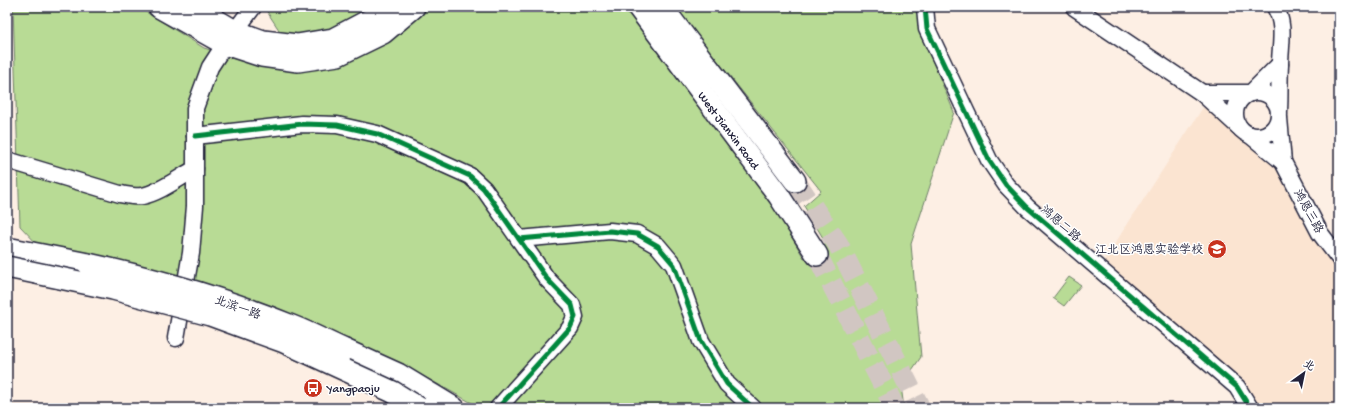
<svg xmlns="http://www.w3.org/2000/svg" width="1346" height="415" viewBox="0 0 1346 415" font-family="'Gochi Hand','LXGW WenKai TC',sans-serif">
<style>
.built{fill:#fbe4d1}
.green{fill:#b8db95;stroke:#6d7e68}
.lines{fill:none;stroke-linecap:round;stroke-linejoin:round}
.major-tunnel{stroke:#d1c6c2;stroke-width:21;stroke-dasharray:21 10;stroke-linecap:butt}
.minor-casing{stroke:#22223b;stroke-width:19}
.major-casing{stroke:#22223b;stroke-width:24}
.minor{stroke:#fff;stroke-width:16}
.major{stroke:#fff;stroke-width:21}
.major-bridge-casing{stroke:#22223b;stroke-width:24;stroke-linecap:butt}
.major-bridge{stroke:#fff;stroke-width:21}
.cycleway-casing{stroke:#fff;stroke-width:8}
.cycleway{stroke:#00873e;stroke-width:5}
.labels{text-anchor:middle;stroke-width:3;stroke-linejoin:round;paint-order:stroke}
.street-label{font-size:12px;fill:#22223b;stroke:#fff}
.poi-label{font-size:12px;fill:#22223b;stroke:#fff;text-anchor:end}
</style>
<rect width="100%" height="100%" fill="#fdefe4"/>
<filter id="ink" filterUnits="userSpaceOnUse"><feTurbulence type="fractalNoise" baseFrequency=".025" numOctaves="2"/><feDisplacementMap in="SourceGraphic" scale="8" xChannelSelector="R" yChannelSelector="G"/><feConvolveMatrix kernelMatrix="1 2 1 2 8 2 1 2 1" color-interpolation-filters="sRGB"/></filter>
<g filter="url(#ink)">
<path class="built" d="M1204,106L1279,166L1333,261L1339,267V408H1258L1240,382L1103,262Z"/>
<g class="green">
<path d="M13,7H138L204,48L262,66L420,7H626L769,199L804,258L826,243L804,206L821,191L675,7H917L922,36L954,112L911,244L921,357L901,386L904,408H481L403,365L294,315L218,288L118,262L38,245L20,226Z"/>
<path d="M264,7H374L332,31L303,38L281,33Z"/>
<path d="M1069,277L1081,285L1064,306L1053,298Z"/>
</g>
<g class="lines">
<g class="major-tunnel">
<path d="M795,181L838,244L920,408"/>
<path d="M817,255L895,408"/>
</g>
<defs>
<g id="minor">
<path d="M925,7L927,29L989,160L1006,185L1027,207L1237,387L1250,408"/>
<path d="M1074,7L1202,93L1239,127"/>
<path d="M1275,7C1286,25 1280,46 1280,65C1279,80 1280,95 1279,110"/>
<path d="M235,31L253,7"/>
<circle cx="1257" cy="114" r="22"/>
<path d="M1202,93H1251L1280,64"/>
<path d="M1279,118L1283,162"/>
<path d="M1250,135L1283,162L1320,233L1339,258"/>
<path d="M195,136L302,124L337,125L377,134L470,176L484,189L547,279L572,305L575,317L570,328L498,408"/>
<path d="M7,160L120,194C127,195 135,197 142,196C159,193 180,177 195,169"/>
<path d="M519,239L610,231L637,234L658,246L674,265L701,341L727,384L753,408"/>
<path d="M176,338L191,253L195,206V108L210,67L225,44"/>
</g>
<g id="major">
<path d="M159,7L225,44L262,56L298,61L338,55L383,33L414,7"/>
<path d="M194,7L235,31L263,41L297,45L333,39L371,19L385,7"/>
<path d="M638,7L779,196L817,255"/>
<path d="M662,7L795,181"/>
<path d="M7,248L88,264"/>
<path d="M345,350L398,374L454,408"/>
</g>
</defs>
<use href="#minor" class="minor-casing"/>
<use href="#major" class="major-casing"/>
<use href="#minor" class="minor"/>
<use href="#major" class="major"/>
<defs>
<g id="major-bridge">
<path d="M88,264C157,279 226,299 292,326C310,333 327,342 345,350"/>
<path d="M7,267L113,289L210,315L284,342L393,392L419,408"/>
</g>
</defs>
<use href="#major-bridge" class="major-bridge-casing"/>
<use href="#major-bridge" class="major-bridge"/>
<defs>
<g id="cycleway">
<path d="M925,7L927,29L989,160L1006,185L1027,207L1237,387L1250,408"/>
<path d="M195,136L302,124L337,125L377,134L470,176L484,189L547,279L572,305L575,317L570,328L498,408"/>
<path d="M519,239L610,231L637,234L658,246L674,265L701,341L727,384L753,408"/>
</g>
</defs>
<use href="#cycleway" class="cycleway-casing"/>
<use href="#cycleway" class="cycleway"/>
</g>
</g>
<defs>
<symbol id="school-disc" viewBox="-11 -11 22 22"><circle r="9.5" fill="#c8321e" stroke="#fff"/><path d="M0-5L7-2L0 1L-7-2ZM-4 1L0 2.5L4 1V4Q0 6-4 4Z" fill="#fff"/></symbol>
<symbol id="bus-disc" viewBox="-11 -11 22 22"><circle r="9.5" fill="#c8321e" stroke="#fff"/><path d="M-5-6H5V4H4V6H2V4H-2V6H-4V4H-5ZM-3.5-4V0h7V-4ZM-3.5 1.2v1.5H-2V1.2ZM2 1.2v1.5H3.5V1.2Z" fill="#fff"/></symbol>
</defs>
<g fill-rule="evenodd">
<use href="#school-disc" x="1206" y="238" width="22" height="22"/>
<use href="#bus-disc" x="302" y="377" width="22" height="22"/>
</g>
<g class="labels">
<g class="street-label">
<text transform="translate(729 130) rotate(53)" y="4">West Jianxin Road</text>
<text transform="translate(1309 211) rotate(61)" y="4">鸿恩三路</text>
<text transform="translate(1061 223) rotate(41)" y="4">鸿恩二路</text>
<text transform="translate(238 307) rotate(20)" y="4">北滨一路</text>
</g>
<g class="poi-label">
<text x="1203" y="253">江北区鸿恩实验学校</text>
<text x="327" y="392" text-anchor="start">Yangpaoju</text>
</g>
</g>
<rect width="1346" height="415" fill="none" stroke="#fff" stroke-width="24"/>
<rect x="12" y="12" width="1322" height="391" fill="none" stroke="#22223b" stroke-width="1.5" filter="url(#ink)"/>
<g transform="translate(1304 373) rotate(33)" stroke="#ffffff" stroke-width="3" paint-order="stroke">
<path d="M0-3L7 15L0 10L-7 15Z" fill="#22223b"/>
<text y="-6" font-size="11" font-weight="bold" text-anchor="middle" fill="#22223b">北</text>
</g>
</svg>
